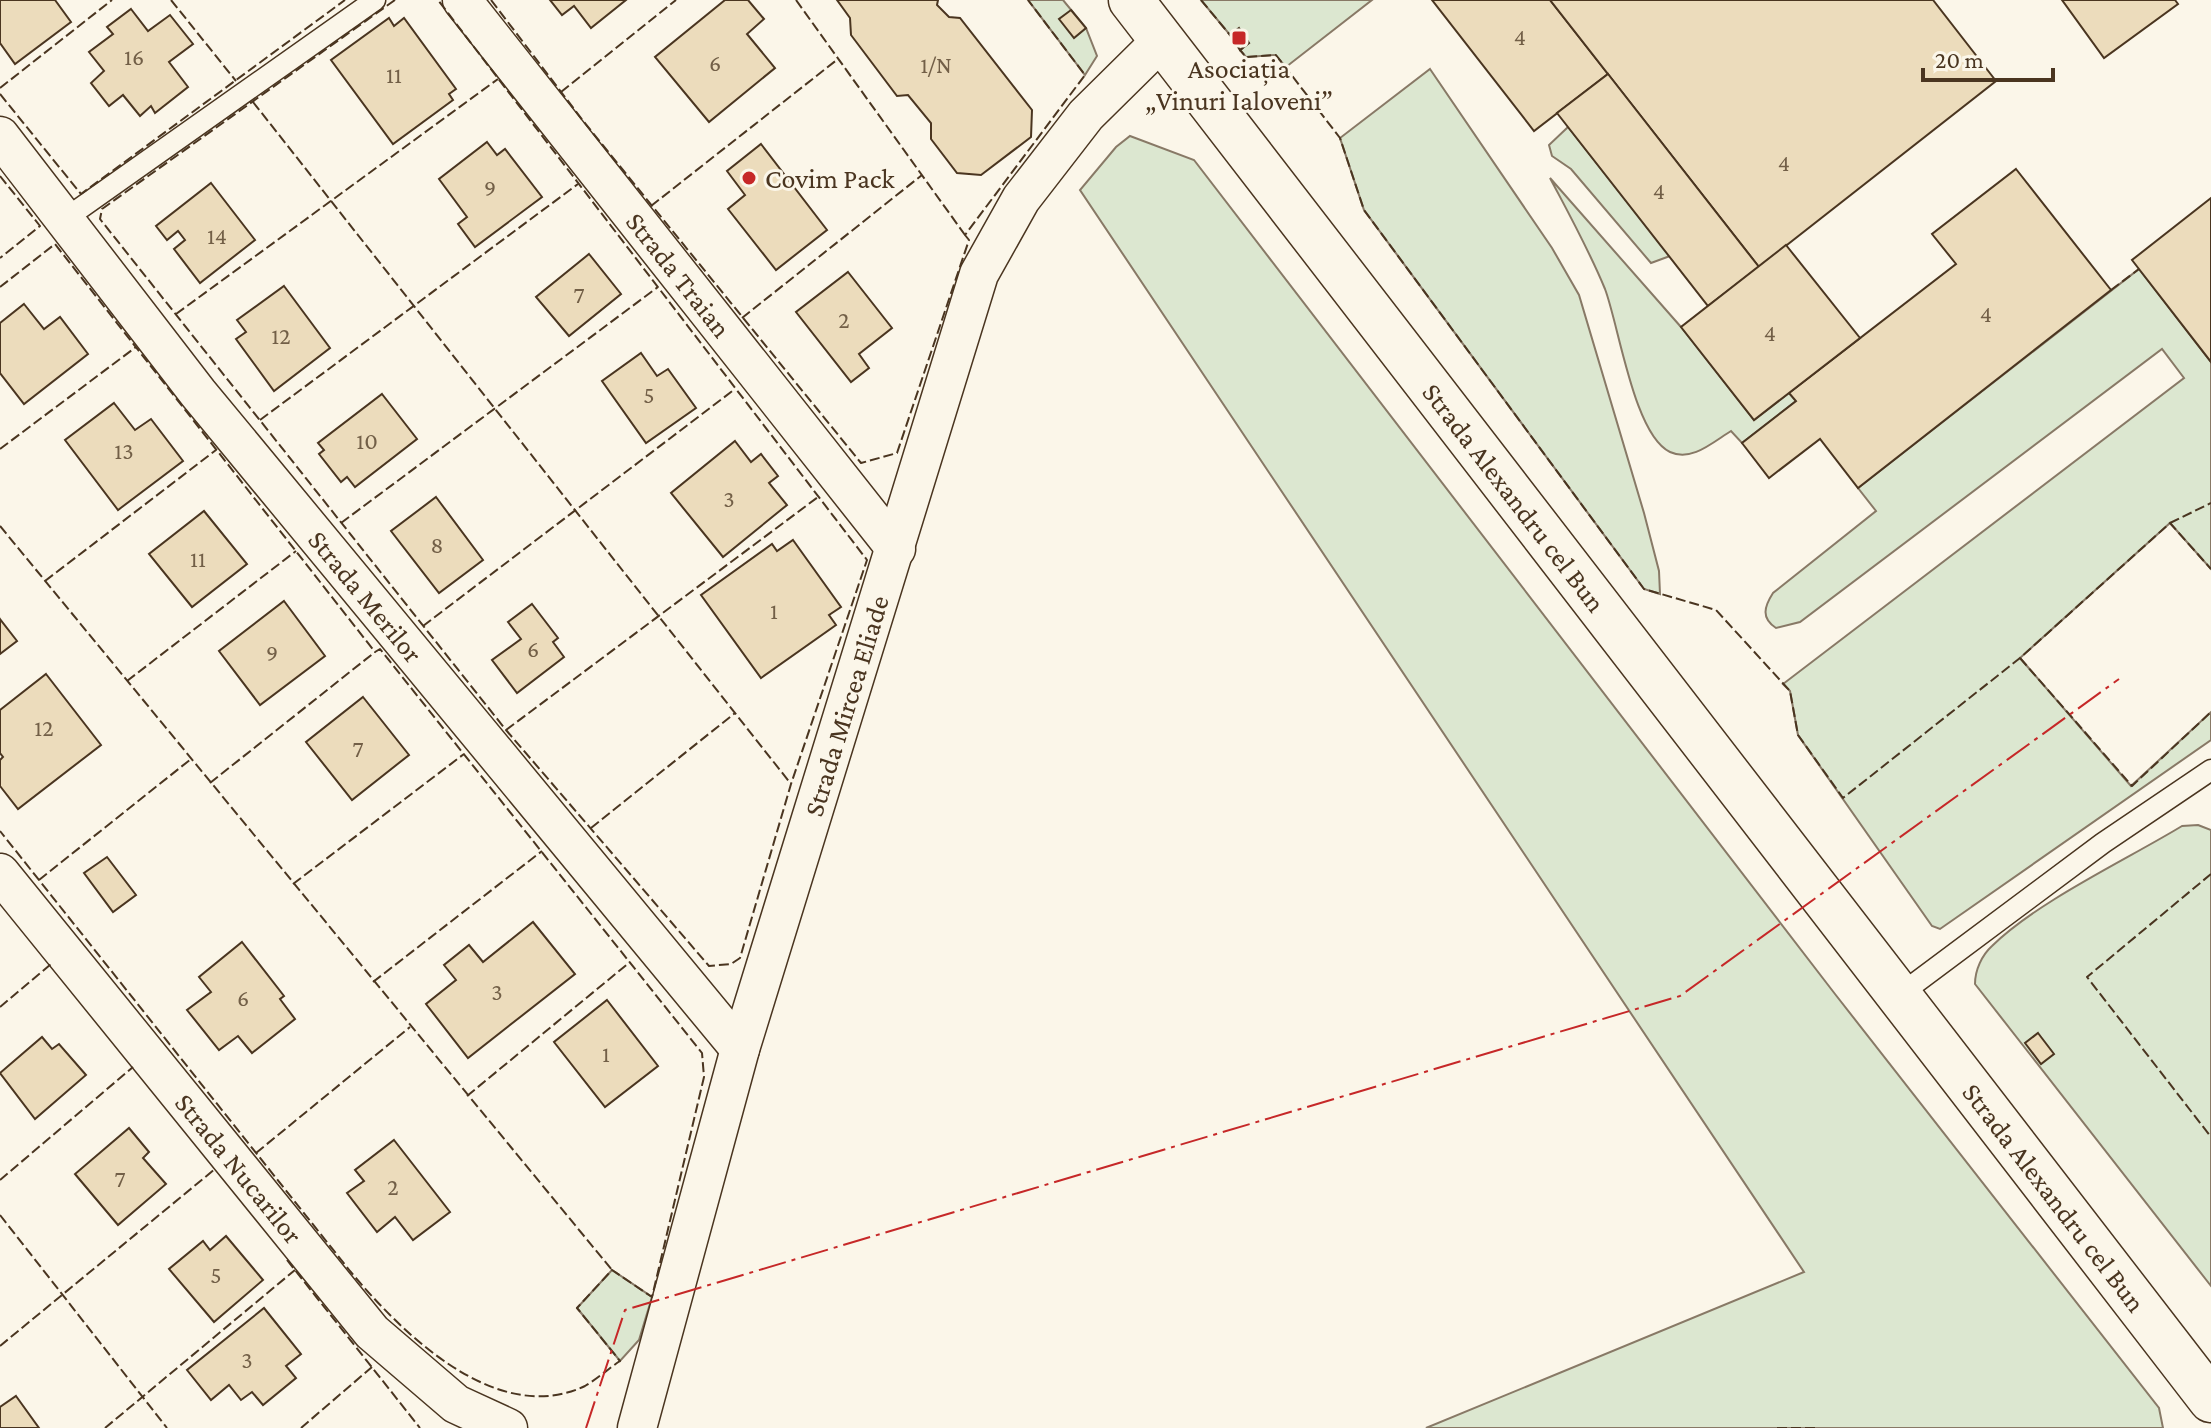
<svg xmlns="http://www.w3.org/2000/svg" width="2211" height="1428" viewBox="0 0 2211 1428" font-family="'Crimson Pro',serif">
<style>
.green{fill:#dce7d0;stroke:#887966;stroke-width:2}
.building{fill:#ecdcbc;stroke:#4a3520;stroke-width:2}
.lines{fill:none;stroke-linecap:round;stroke-linejoin:round}
.service-casing{stroke:#4a3520;stroke-width:23}
.minor-casing{stroke:#4a3520;stroke-width:41}
.secondary-casing{stroke:#4a3520;stroke-width:47}
.service{stroke:#fbf6e9;stroke-width:20}
.minor{stroke:#fbf6e9;stroke-width:38}
.secondary{stroke:#fbf6e9;stroke-width:44}
.fence{stroke:#4a3520;stroke-width:2;stroke-dasharray:10 4;stroke-linecap:butt}
.power{stroke:#c62828;stroke-width:2;stroke-dasharray:28 6 4 6;stroke-linecap:butt}
.poi-dot{fill:#c62828;stroke:#fbf6e9;stroke-width:3}
.labels{text-anchor:middle;stroke-width:6;stroke-linejoin:round;paint-order:stroke}
.number-label{font-size:24px;fill:#725f47}
.poi-label{font-size:28px;fill:#4a3520;stroke:#fbf6e9}
.street-label{font-size:28px;fill:#4a3520;stroke:#fbf6e9}
</style>
<rect width="100%" height="100%" fill="#fbf6e9"/>
<g class="green">
<path d="M1028,0H1063L1086,28L1097,56L1085,75Z"/>
<path d="M1201,0H1372L1286,67L1275,55L1246,57L1240,50L1249,43L1239,29L1230,35Z"/>
<path d="M1430,69L1552,248L1579,295L1644,513L1659,571L1660,594L1644,589L1364,210L1340,138Z"/>
<path d="M1568,127L1670,256L1651,263L1571,169L1552,156L1549,145Z"/>
<path d="M1130,136L1194,160L1835,994L2159,1408L2163,1428H1426L1804,1272L1080,190L1116,147Z"/>
<path d="M1550,178L1681,327L1754,420L1789,393L1796,401L1742,443L1731,431C1713,442 1692,462 1670,452C1634,435 1619,326 1605,289C1589,250 1569,214 1550,178Z"/>
<path d="M2139,269L2211,362V569L2170,523L2020,658L2131,786L2211,712V740L1940,929L1932,926L1798,735L1790,691L1783,684L2184,378L2162,349L1800,622L1776,628C1761,618 1764,607 1773,593L1876,511L1858,488Z"/>
<path d="M2198,825L2211,830V1286L1975,984C1975,970 1982,955 1992,946C2038,901 2126,860 2182,826Z"/>
<path d="M612,1270L652,1297L639,1340L620,1361L577,1308Z"/>
</g>
<g class="building">
<path d="M0,0H55L71,22L15,64L0,43Z"/>
<path d="M550,0H626L591,28L574,6L562,15Z"/>
<path d="M725,0H748L764,19L747,34L775,68L709,122L655,57Z"/>
<path d="M837,0H938L937,5L949,17L960,18L1032,110L1031,137L981,175L957,173L931,139V123L908,95L897,96L851,35L850,18Z"/>
<path d="M1432,0H1550L1608,74L1534,131Z"/>
<path d="M1550,0H1933L1996,81L1759,267Z"/>
<path d="M2062,0H2175L2178,4L2104,58Z"/>
<path d="M131,9L148,31L170,15L193,44L169,62L188,87L155,113L151,106L140,116L123,95L109,106L91,83L104,71L89,52L113,34L107,27Z"/>
<path d="M1071,10L1086,28L1074,38L1059,19Z"/>
<path d="M389,18L394,26L404,18L456,89L449,94L453,100L393,144L331,60Z"/>
<path d="M1239,28L1249,43L1240,50L1230,35Z"/>
<path d="M1608,74L1759,267L1708,306L1557,113Z"/>
<path d="M487,142L497,155L505,149L542,197L475,247L458,224L467,217L439,179Z"/>
<path d="M761,144L827,230L776,270L728,209L745,195L727,171Z"/>
<path d="M2016,169L2111,290L1858,488L1820,439L1769,478L1742,443L1796,401L1789,393L1956,264L1932,234Z"/>
<path d="M211,183L255,240L200,283L174,249L185,240L178,231L167,240L156,226Z"/>
<path d="M2211,198V362L2132,260Z"/>
<path d="M1786,245L1860,338L1754,420L1681,327Z"/>
<path d="M589,254L621,294L569,336L536,297Z"/>
<path d="M848,272L892,328L859,354L869,368L851,382L796,312Z"/>
<path d="M284,286L330,348L274,391L236,339L246,332L237,320Z"/>
<path d="M24,304L44,329L60,317L88,354L24,404L0,373V323Z"/>
<path d="M641,353L657,376L668,369L696,408L646,443L602,381Z"/>
<path d="M382,394L417,439L355,487L347,477L341,482L319,454L324,450L318,443Z"/>
<path d="M114,403L135,430L151,419L183,461L118,510L65,440Z"/>
<path d="M735,441L751,462L761,454L778,476L769,483L787,505L723,557L671,493Z"/>
<path d="M436,497L483,560L439,593L391,531Z"/>
<path d="M204,511L247,564L192,607L149,554Z"/>
<path d="M793,540L841,607L829,615L836,625L761,678L701,595L772,544L777,551Z"/>
<path d="M284,601L325,656L260,705L219,651Z"/>
<path d="M532,604L558,638L553,642L564,657L517,693L492,660L521,639L508,622Z"/>
<path d="M0,619L17,641L0,654Z"/>
<path d="M46,674L101,745L18,809L0,786V760L3,757L0,753V710Z"/>
<path d="M363,697L409,755L352,800L306,742Z"/>
<path d="M107,857L136,895L113,912L84,873Z"/>
<path d="M533,922L575,974L468,1058L426,1004L456,980L444,965L469,945L483,962Z"/>
<path d="M242,942L284,996L280,999L295,1019L252,1053L238,1036L219,1050L187,1010L211,992L199,977Z"/>
<path d="M607,1000L658,1066L605,1107L554,1042Z"/>
<path d="M2038,1033L2054,1054L2041,1064L2025,1043Z"/>
<path d="M42,1037L52,1049L59,1044L86,1075L35,1119L0,1073Z"/>
<path d="M129,1128L149,1152L143,1158L166,1184L118,1225L75,1174Z"/>
<path d="M394,1140L450,1212L413,1240L395,1217L377,1232L347,1193L364,1181L355,1170Z"/>
<path d="M226,1236L263,1280L214,1322L169,1269L203,1241L210,1250Z"/>
<path d="M264,1308L301,1354L286,1366L296,1378L263,1405L252,1392L241,1400L229,1385L211,1400L187,1370Z"/>
<path d="M16,1396L39,1428H0V1407Z"/>
</g>
<g class="lines">
<defs>
<g id="service">
<path d="M65,219L375,0"/>
<path d="M1898,996L2103,843L2211,770"/>
</g>
<g id="minor">
<path id="s1" d="M462,0L896,549"/>
<path id="s2" d="M0,136L198,393L740,1049"/>
<path id="s3" d="M0,873L372,1332L456,1404L508,1428"/>
<path id="s4" d="M637,1428L740,1049L979,274L1021,199L1086,115L1162,40"/>
</g>
<g id="secondary">
<path id="s5" d="M1131,0L2211,1400"/>
</g>
</defs>
<use href="#service" class="service-casing"/>
<use href="#minor" class="minor-casing"/>
<use href="#secondary" class="secondary-casing"/>
<use href="#service" class="service"/>
<use href="#minor" class="minor"/>
<use href="#secondary" class="secondary"/>
<g class="fence">
<path d="M171,0L236,81"/>
<path d="M395,0L102,209L100,219L506,730L709,966L731,964L740,958L791,784L867,560L438,0"/>
<path d="M491,0L584,122L861,463L897,453L969,240L965,235L1085,75L1028,0"/>
<path d="M796,0L965,235"/>
<path d="M1201,0L1230,35L1234,32"/>
<path d="M1243,48L1240,50L1246,57L1276,55L1340,138L1364,210L1644,589L1716,610L1790,691L1798,735L1843,798L2020,658L2170,523L2211,569"/>
<path d="M0,88L112,0"/>
<path d="M561,92L676,0"/>
<path d="M0,94L81,194L345,0"/>
<path d="M253,102L791,784"/>
<path d="M0,176L40,226L0,258"/>
<path d="M651,206L838,59"/>
<path d="M0,287L55,244L375,652L380,649L702,1053L704,1077L652,1297L612,1270L577,1308L620,1361C608,1369 597,1379 585,1386C496,1428 401,1332 350,1271L0,831"/>
<path d="M2111,290L2139,269"/>
<path d="M176,314L498,79"/>
<path d="M742,318L922,175"/>
<path d="M260,420L578,184"/>
<path d="M0,449L136,347"/>
<path d="M341,523L658,287"/>
<path d="M2170,523L2211,503"/>
<path d="M0,526L612,1270"/>
<path d="M45,581L216,450"/>
<path d="M423,626L735,389"/>
<path d="M2020,658L2132,786L2211,712"/>
<path d="M127,681L296,551"/>
<path d="M506,730L818,497"/>
<path d="M210,783L375,652"/>
<path d="M591,828L735,713"/>
<path d="M2211,874L2087,977L2211,1137"/>
<path d="M39,880L191,759"/>
<path d="M293,884L464,754"/>
<path d="M373,982L542,851"/>
<path d="M0,1007L51,964"/>
<path d="M467,1096L630,962"/>
<path d="M256,1153L410,1027"/>
<path d="M0,1180L133,1067"/>
<path d="M0,1215L167,1428"/>
<path d="M287,1260L420,1428"/>
<path d="M0,1346L215,1169"/>
<path d="M105,1428L295,1270"/>
<path d="M301,1428L372,1367"/>
<path d="M1777,1428H1816"/>
</g>
<path class="power" d="M586,1428L625,1310L1680,996L2119,679"/>
</g>
<g class="poi-dot">
<rect x="1231" y="30" width="16" height="16" rx="4"/>
<circle cx="749" cy="178" r="8"/>
</g>
<g class="labels">
<g class="number-label">
<text x="1520" y="45">4</text>
<text x="134" y="65">16</text>
<text x="715" y="71">6</text>
<text x="936" y="73">1/N</text>
<text x="394" y="83">11</text>
<text x="1784" y="171">4</text>
<text x="490" y="196">9</text>
<text x="1659" y="199">4</text>
<text x="217" y="244">14</text>
<text x="579" y="303">7</text>
<text x="1986" y="322">4</text>
<text x="844" y="328">2</text>
<text x="1770" y="341">4</text>
<text x="281" y="344">12</text>
<text x="649" y="403">5</text>
<text x="367" y="449">10</text>
<text x="124" y="459">13</text>
<text x="729" y="507">3</text>
<text x="437" y="553">8</text>
<text x="198" y="567">11</text>
<text x="774" y="619">1</text>
<text x="533" y="657">6</text>
<text x="272" y="661">9</text>
<text x="44" y="736">12</text>
<text x="358" y="757">7</text>
<text x="497" y="1000">3</text>
<text x="243" y="1006">6</text>
<text x="606" y="1062">1</text>
<text x="120" y="1187">7</text>
<text x="393" y="1195">2</text>
<text x="216" y="1283">5</text>
<text x="247" y="1368">3</text>
</g>
<g class="poi-label">
<text x="1239" y="78">Asociația<tspan x="1239" dy="32">„Vinuri Ialoveni”</tspan></text>
<text x="765" y="188" text-anchor="start">Covim Pack</text>
</g>
<g class="street-label">
<text dy="10" stroke="none"><textPath href="#s1" startOffset="350">Strada Traian</textPath></text>
<text dy="10" stroke="none"><textPath href="#s5" startOffset="628">Strada Alexandru cel Bun</textPath></text>
<text dy="10" stroke="none"><textPath href="#s2" startOffset="588">Strada Merilor</textPath></text>
<text dy="10" stroke="none"><textPath href="#s4" startOffset="752">Strada Mircea Eliade</textPath></text>
<text dy="10" stroke="none"><textPath href="#s3" startOffset="380">Strada Nucarilor</textPath></text>
<text dy="10" stroke="none"><textPath href="#s5" startOffset="1512">Strada Alexandru cel Bun</textPath></text>
</g>
</g>
<path d="M1923 68v12h130v-12" fill="none" stroke="#4a3520" stroke-width="4"/>
<text x="1935" y="68" font-size="24" fill="#4a3520" stroke="#fbf6e9" stroke-width="6" paint-order="stroke">20 m</text>
</svg>
